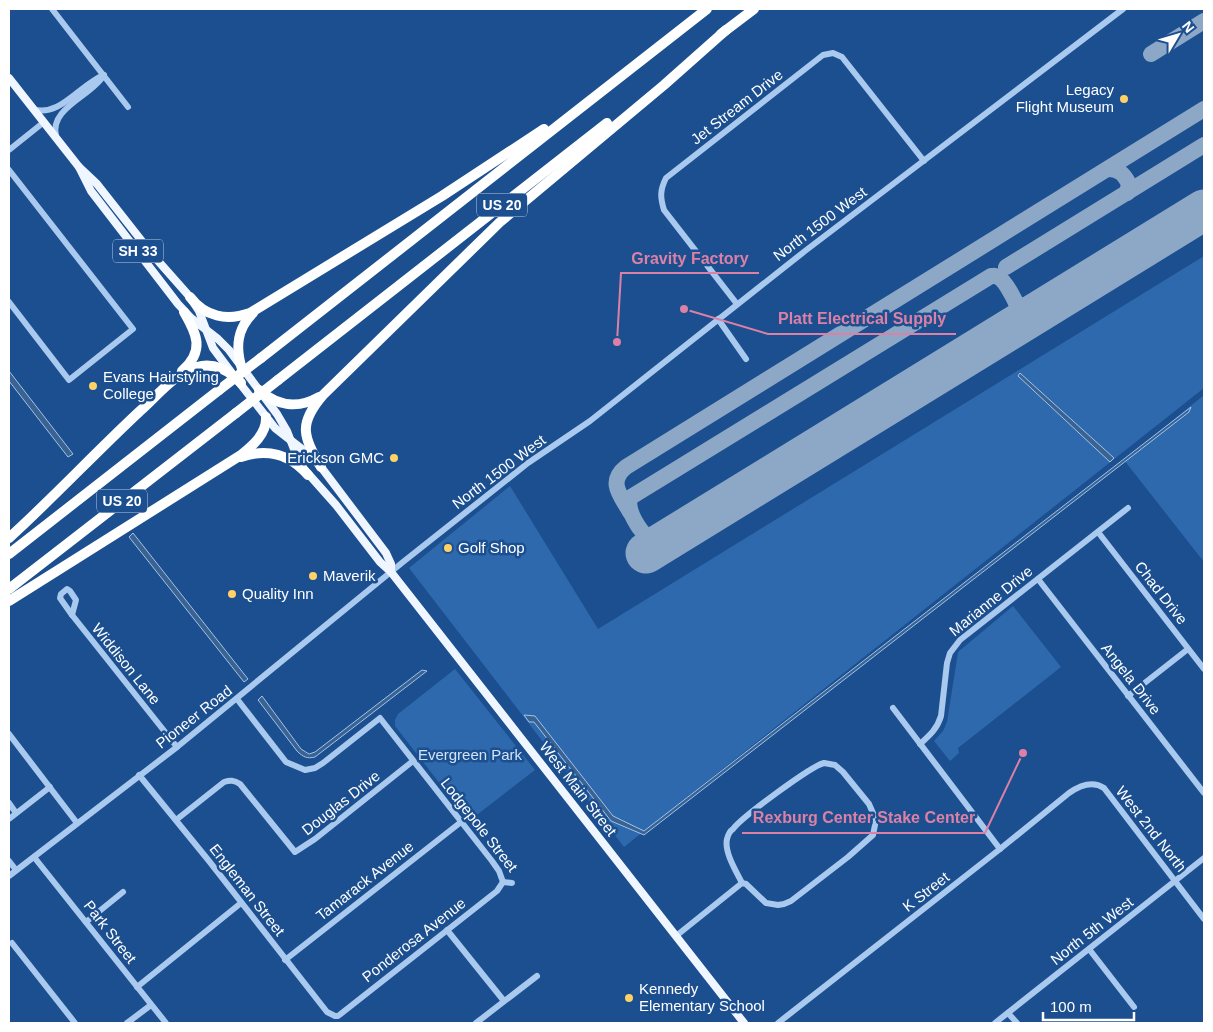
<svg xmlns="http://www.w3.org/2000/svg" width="1213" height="1032" viewBox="0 0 1213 1032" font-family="Arial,sans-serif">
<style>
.green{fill:#2e69ad}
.water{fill:#3c6290;stroke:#9cc4f0}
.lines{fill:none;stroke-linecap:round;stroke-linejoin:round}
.taxiway{stroke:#8da7c7;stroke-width:16}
.runway{stroke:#8da7c7;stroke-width:41}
.minor{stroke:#a9c9ee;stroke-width:6}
.major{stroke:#f0f6ff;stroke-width:8}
.highway{stroke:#fff;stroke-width:10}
.highway-bridge{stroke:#fff;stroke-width:10}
.poi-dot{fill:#ffd166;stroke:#1b4f8f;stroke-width:2}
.labels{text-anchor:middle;stroke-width:5;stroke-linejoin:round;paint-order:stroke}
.shield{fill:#1b4f8f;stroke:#bbcadd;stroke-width:1}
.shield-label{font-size:14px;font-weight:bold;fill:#fff}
.poi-label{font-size:15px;fill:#fff;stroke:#1b4f8f;text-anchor:start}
.street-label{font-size:15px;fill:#fff;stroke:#1b4f8f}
.park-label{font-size:15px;fill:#cfe3fa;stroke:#1b4f8f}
.leader{fill:none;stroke:#dd80a5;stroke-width:2}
.callout-dot{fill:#dd80a5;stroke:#1b4f8f;stroke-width:2}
.callout-label{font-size:16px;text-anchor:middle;font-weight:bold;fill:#dd80a5;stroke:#1b4f8f;stroke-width:5;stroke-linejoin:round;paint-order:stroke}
</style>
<rect width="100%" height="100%" fill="#1b4f8f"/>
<g class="green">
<path d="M1204,256V388L624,847L409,568L510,486L598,629Z"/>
<path d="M1204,395V562L1124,460Z"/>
<path d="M1013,606L1061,667L958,748L959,753L950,761L934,741L943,731L947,722L958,652Z"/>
<path d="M455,669L535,770L469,821L395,726V720L398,714Z"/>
</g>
<g class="water">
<path d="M9,371L73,454L68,457L9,381Z"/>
<path d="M1020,373L1114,458L1110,462L1018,376Z"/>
<path d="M1191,407L1189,412L644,835L611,821L534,722H529L524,715L535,716L613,816L644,831Z"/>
<path d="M133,533L248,679L244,682L129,537Z"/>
<path d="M422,670L427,671L315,757C307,759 303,757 297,751L258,700L262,696L301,749L309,754L315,752Z"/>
</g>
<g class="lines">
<g class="taxiway">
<path d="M1151,54L1204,21"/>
<path d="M1108,169C1119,169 1124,174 1129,184L1127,193"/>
<path d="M1006,267L1204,145"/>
<path d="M1016,302C1024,311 1033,312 1045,308"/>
<path d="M630,512C621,496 607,482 626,467L1204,109"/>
<path d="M667,540C661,540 655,540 650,538C640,533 624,507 631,497L991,276C994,276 995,275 998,277C1005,280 1018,304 1018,311C1018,318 1015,324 1010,329"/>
</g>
<path class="runway" d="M646,553L1204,210"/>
<g class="minor">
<path d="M52,9L128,107"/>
<path d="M33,109C60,118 80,84 104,75"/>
<path d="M56,136C49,108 92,96 104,75"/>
<path d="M9,150L44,122"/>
<path d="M9,170L133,329L69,380L9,302"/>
<path d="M737,304L664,210C660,197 660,190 666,178L823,55L833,53L842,57L924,161"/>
<path d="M718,319L746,359"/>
<path d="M1098,532L1204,669"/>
<path d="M1038,579L1204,793"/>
<path d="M67,589L70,591L76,600L72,615L60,598L61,594Z"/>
<path d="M72,615L177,747"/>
<path d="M1128,696L1188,649"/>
<path d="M237,699L286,762L305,770L315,768L323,763L380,718L492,861L499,871L503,882"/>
<path d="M893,708L1000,849"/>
<path d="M9,734L77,823"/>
<path d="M920,744C930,735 937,729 941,716L947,663L950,653L960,640L1128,508"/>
<path d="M824,763L835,765L843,772L869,804L876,820L873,835L848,857L791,901L784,904L778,905L766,903L746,884L742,883C736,871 724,852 727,839C728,835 730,831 733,829C742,817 811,766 824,763Z"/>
<path d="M139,775L209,861L327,1012L335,1016H338L497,891L503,882"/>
<path d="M9,803L16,813"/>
<path d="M9,819L50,787"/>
<path d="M176,820L224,782C230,780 234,780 240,784L295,852L315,839L413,761"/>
<path d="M34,857L166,1023"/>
<path d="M9,861L16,870"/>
<path d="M9,876L177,747L403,562L528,463L590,421L805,251L1123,9"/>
<path d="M503,882L512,883"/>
<path d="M86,922L123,892"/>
<path d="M447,930L504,1001"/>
<path d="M676,936L742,883"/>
<path d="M12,943L75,1023"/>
<path d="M1089,949L1134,1007"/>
<path d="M285,960L461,822"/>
<path d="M137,987L241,903"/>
<path d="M1008,1013L1017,1023"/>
<path d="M127,1023L151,1005"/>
<path d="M476,1023L537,976"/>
<path d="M778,1023L1000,849L1069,793C1079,786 1092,780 1104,788L1204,919"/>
<path d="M995,1023L1204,858"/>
</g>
<g class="major">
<path d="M9,78L79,167L97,184L152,254L190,297L199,311L213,348L231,372"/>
<path d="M79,167L91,191L178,304L191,318L218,339L229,350L277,414L287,431L297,457L304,469L336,505L380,562L391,572L744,1023"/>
<path d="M238,381L275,428L307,453L321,467L386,553L391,564V572"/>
</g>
<g class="highway">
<path d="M721,34L754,9"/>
<path d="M190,297C205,317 227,321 250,313L442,196L544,129"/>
<path d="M261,358L707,9"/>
<path d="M242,369C235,347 237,329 253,313"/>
<path d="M182,371C205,351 197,334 184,312"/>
<path d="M278,380L607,123"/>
<path d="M259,390C277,406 298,409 319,397"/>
<path d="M241,457C267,448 290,454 308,475"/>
<path d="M321,467C303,436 298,424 323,395L500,222L664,85L726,30"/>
<path d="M9,538C54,497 96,452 140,411C157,396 175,373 197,367C214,362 230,371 241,383"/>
<path d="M9,554L219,390"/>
<path d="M9,589L236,413"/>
<path d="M9,601L241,455C252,446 267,434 266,417"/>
</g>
<g class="highway-bridge">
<path d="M219,390L261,358"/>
<path d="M236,413L278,380"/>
</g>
</g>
<g class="poi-dot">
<circle cx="1124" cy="99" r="5"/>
<circle cx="93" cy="386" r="5"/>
<circle cx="394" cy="458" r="5"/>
<circle cx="448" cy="548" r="5"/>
<circle cx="313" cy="576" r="5"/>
<circle cx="232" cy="594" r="5"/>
<circle cx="629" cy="998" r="5"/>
</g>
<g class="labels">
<g class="shield">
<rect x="477" y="193.5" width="50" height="23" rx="4"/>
<rect x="113" y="239.5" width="50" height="23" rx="4"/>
<rect x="97" y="489.5" width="50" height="23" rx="4"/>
</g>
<g class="shield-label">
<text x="502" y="210">US 20</text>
<text x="138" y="256">SH 33</text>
<text x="122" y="506">US 20</text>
</g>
<g class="poi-label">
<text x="1114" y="95" text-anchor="end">Legacy<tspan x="1114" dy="17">Flight Museum</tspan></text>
<text x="103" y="382">Evans Hairstyling<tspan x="103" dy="17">College</tspan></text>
<text x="384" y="463" text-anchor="end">Erickson GMC</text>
<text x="458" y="553">Golf Shop</text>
<text x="323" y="581">Maverik</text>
<text x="242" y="599">Quality Inn</text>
<text x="639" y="994">Kennedy<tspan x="639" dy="17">Elementary School</tspan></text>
</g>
<g class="street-label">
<text transform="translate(737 107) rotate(-38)" y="5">Jet Stream Drive</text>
<text transform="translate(820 224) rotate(-37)" y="5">North 1500 West</text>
<text transform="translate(499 472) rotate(-37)" y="5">North 1500 West</text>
<text transform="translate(1161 593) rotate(52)" y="5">Chad Drive</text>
<text transform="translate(991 601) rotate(-39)" y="5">Marianne Drive</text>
<text transform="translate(126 664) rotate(51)" y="5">Widdison Lane</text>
<text transform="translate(1131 679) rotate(52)" y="5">Angela Drive</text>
<text transform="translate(194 717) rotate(-38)" y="5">Pioneer Road</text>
<text transform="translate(578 789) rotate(52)" y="5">West Main Street</text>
<text transform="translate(341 803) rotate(-38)" y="5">Douglas Drive</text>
<text transform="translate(479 825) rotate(52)" y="5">Lodgepole Street</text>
<text transform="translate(1151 829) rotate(52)" y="5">West 2nd North</text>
<text transform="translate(365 881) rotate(-38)" y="5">Tamarack Avenue</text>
<text transform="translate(247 890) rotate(52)" y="5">Engleman Street</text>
<text transform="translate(926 892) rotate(-38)" y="5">K Street</text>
<text transform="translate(1092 931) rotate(-38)" y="5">North 5th West</text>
<text transform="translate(110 932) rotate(52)" y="5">Park Street</text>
<text transform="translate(414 940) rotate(-38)" y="5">Ponderosa Avenue</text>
</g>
<g class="park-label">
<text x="470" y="760">Evergreen Park</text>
</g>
</g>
<path class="leader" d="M617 342L621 273H759M684 309L768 334H956M1023 753L985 833H742"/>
<g class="callout-dot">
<circle cx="617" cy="342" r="5"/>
<circle cx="684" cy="309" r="5"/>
<circle cx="1023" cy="753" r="5"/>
</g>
<g class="callout-label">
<text x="690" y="264">Gravity Factory</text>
<text x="862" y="324">Platt Electrical Supply</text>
<text x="864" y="823">Rexburg Center Stake Center</text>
</g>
<rect width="1213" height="1032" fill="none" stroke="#ffffff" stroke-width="20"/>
<g transform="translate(1178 35) rotate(52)" stroke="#1b4f8f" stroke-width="4" paint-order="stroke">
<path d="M0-4L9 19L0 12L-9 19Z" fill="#ffffff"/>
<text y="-8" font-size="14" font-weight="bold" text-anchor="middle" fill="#ffffff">N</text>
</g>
<path d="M1043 1012v8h91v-8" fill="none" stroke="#ffffff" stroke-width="2.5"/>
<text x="1050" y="1012" font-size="15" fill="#ffffff" stroke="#1b4f8f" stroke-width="4" paint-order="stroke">100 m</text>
</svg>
